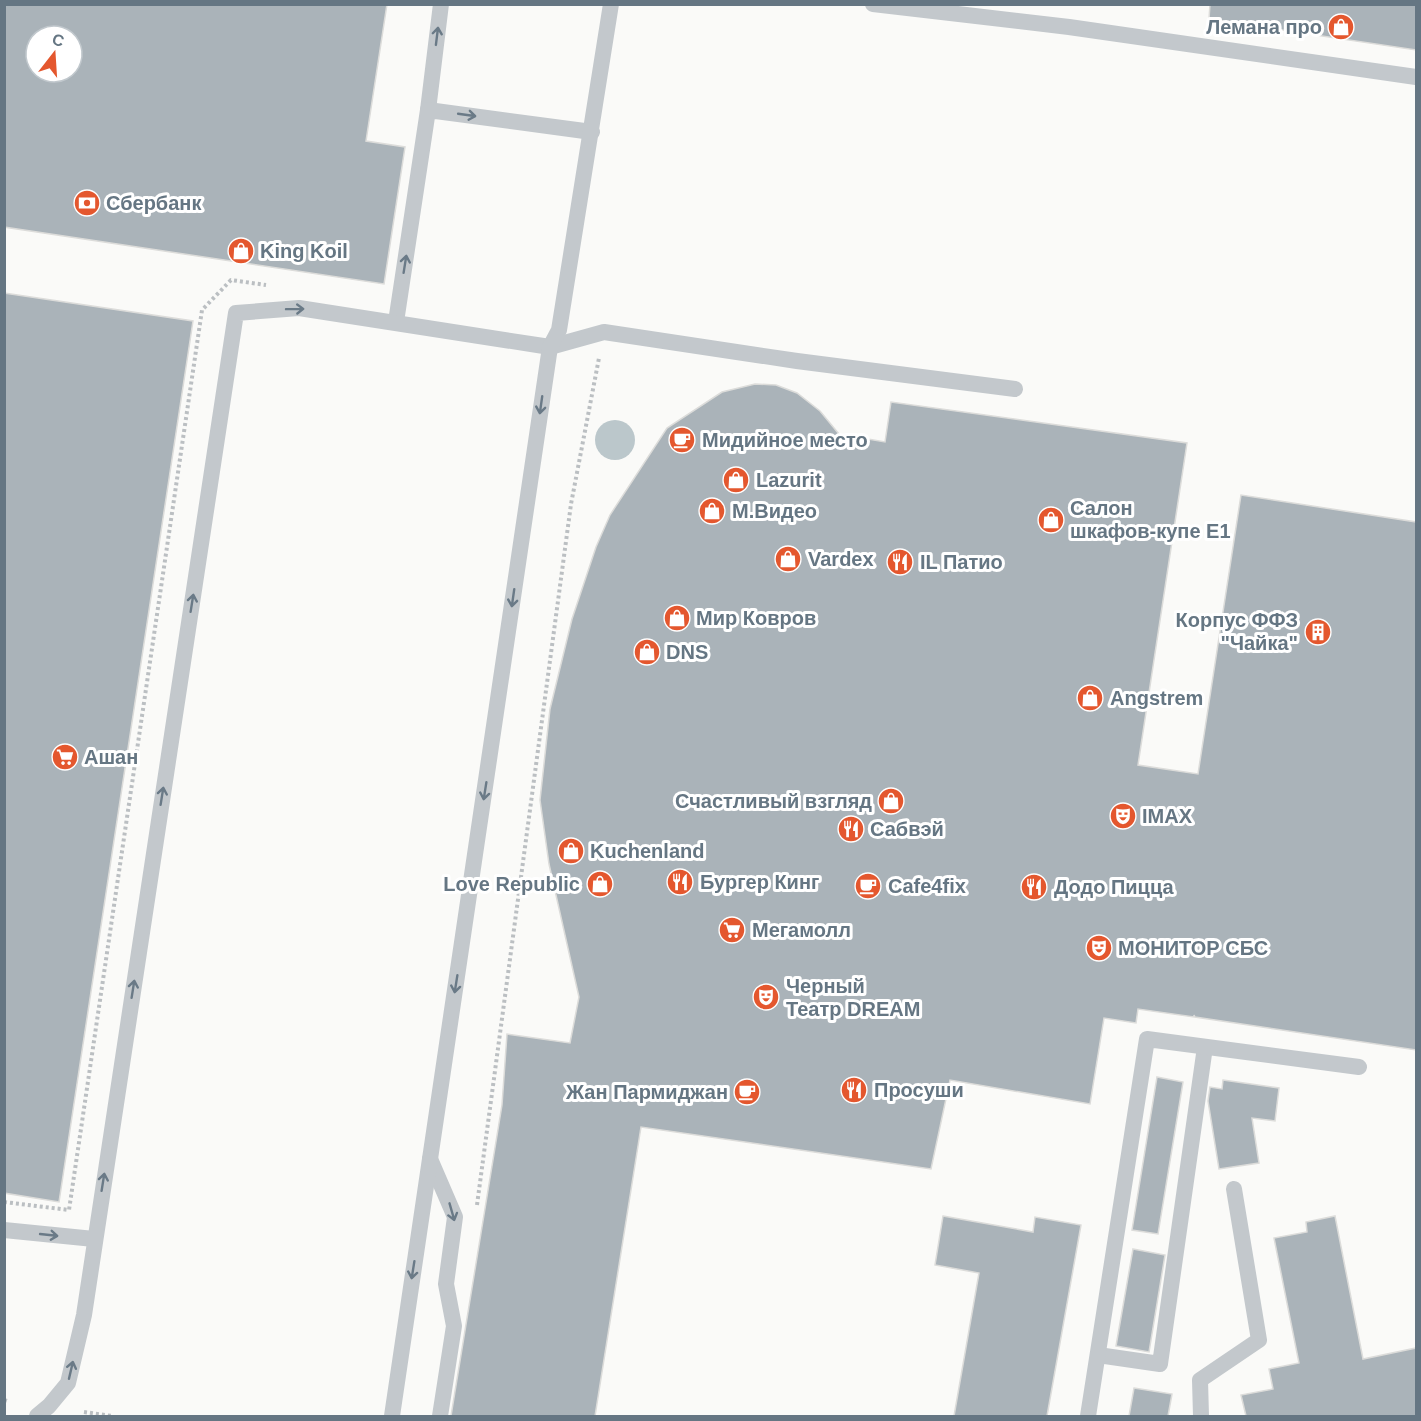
<svg xmlns="http://www.w3.org/2000/svg" width="1421" height="1421" viewBox="0 0 1421 1421" font-family="Helvetica,sans-serif">
<style>
.water{fill:#bbc7cb}
.building{fill:#aab3b9;stroke:#dcdcda;stroke-width:1.5;fill-rule:evenodd}
.lines{fill:none;stroke-linecap:round;stroke-linejoin:round}
.path{stroke:#bbbfc2;stroke-width:4;stroke-dasharray:3 3;stroke-linecap:butt}
.service{stroke:#c3c8cc;stroke-width:16}
.oneway{stroke:#6a7a87}
.labels{text-anchor:middle;stroke-width:6;stroke-linejoin:round;paint-order:stroke}
.poi-label{font-size:20px;font-weight:bold;fill:#657683;stroke:#fff;text-anchor:start}
</style>
<rect width="100%" height="100%" fill="#fafaf8"/>
<circle class="water" cx="615" cy="440" r="20"/>
<g class="building">
<path d="M4,4H387L366,141L405,147L384,284L4,227ZM36,36H72V72H36Z"/>
<path d="M1210,4H1416V50L1209,19Z"/>
<path d="M4,293L193,321L59,1202L4,1193Z"/>
<path d="M755,384L776,385L797,393L820,411L839,434L885,442L891,402L1187,443L1138,765L1198,774L1241,495L1416,522V1050L1195,1017L1194,1015V1017L1138,1009L1136,1023L1104,1018L1090,1104L950,1080L931,1169L641,1127L595,1416H451L502,1105L507,1034L570,1043L579,997L549,864L540,800L550,709L572,619L596,547L610,515L667,428L722,392Z"/>
<path d="M1157,1077L1183,1082L1158,1234L1132,1230Z"/>
<path d="M1223,1080L1279,1088L1275,1121L1252,1118L1259,1163L1219,1169L1208,1101L1210,1087L1222,1089Z"/>
<path d="M943,1216L1033,1232L1035,1217L1081,1225L1047,1416H954L979,1273L935,1265Z"/>
<path d="M1335,1216L1363,1359L1416,1348V1416H1246L1241,1395L1273,1389L1269,1369L1299,1363L1274,1238L1307,1232L1306,1222Z"/>
<path d="M1133,1249L1165,1255L1149,1352L1116,1346Z"/>
<path d="M1134,1388L1172,1394L1168,1416H1129Z"/>
</g>
<g class="lines">
<g class="path">
<path d="M4,1202L69,1210L202,310L231,280L266,285"/>
<path d="M477,1205L571,504L599,358"/>
<path d="M4,1400L7,1401"/>
<path d="M84,1412L112,1416"/>
</g>
<g class="service">
<path d="M873,4L1069,27L1416,77"/>
<path d="M428,110L441,4"/>
<path d="M396,322L428,110L592,132"/>
<path d="M430,1159L455,1217L446,1284L454,1326L440,1416"/>
<path d="M4,1230L94,1239"/>
<path d="M1098,1355L1160,1364L1205,1047"/>
<path d="M37,1416L49,1406L68,1383L84,1315L236,313L299,308L550,347L604,332L797,361L1015,389"/>
<path d="M392,1416L550,347L559,330L611,4"/>
<path d="M1088,1416L1147,1039L1359,1067"/>
<path d="M1201,1416L1200,1380L1259,1340L1234,1189"/>
</g>
</g>
<defs><path id="oneway-shaft" d="M-6 0H5M1.5-3L5.5 0L1.5 3" fill="none" stroke-width="1.6" stroke-linecap="round" stroke-linejoin="round" transform="scale(1.5)"/></defs>
<g class="oneway">
<use href="#oneway-shaft" transform="translate(437 36) rotate(-83)"/>
<use href="#oneway-shaft" transform="translate(467 115) rotate(8)"/>
<use href="#oneway-shaft" transform="translate(405 264) rotate(-81)"/>
<use href="#oneway-shaft" transform="translate(295 309) rotate(-1)"/>
<use href="#oneway-shaft" transform="translate(541 405) rotate(98)"/>
<use href="#oneway-shaft" transform="translate(513 598) rotate(98)"/>
<use href="#oneway-shaft" transform="translate(192 603) rotate(-81)"/>
<use href="#oneway-shaft" transform="translate(485 791) rotate(99)"/>
<use href="#oneway-shaft" transform="translate(162 796) rotate(-81)"/>
<use href="#oneway-shaft" transform="translate(456 984) rotate(99)"/>
<use href="#oneway-shaft" transform="translate(133 989) rotate(-81)"/>
<use href="#oneway-shaft" transform="translate(103 1182) rotate(-81)"/>
<use href="#oneway-shaft" transform="translate(452 1212) rotate(74)"/>
<use href="#oneway-shaft" transform="translate(49 1235) rotate(6)"/>
<use href="#oneway-shaft" transform="translate(413 1270) rotate(99)"/>
<use href="#oneway-shaft" transform="translate(71 1370) rotate(-77)"/>
</g>
<defs>
<symbol id="shop-disc" viewBox="-11 -11 22 22"><circle r="9.5" fill="#e4572e" stroke="#fff"/><path d="M-5-2.5h2.3a2.7 3.5 0 0 1 5.4 0H5L5.5 6h-11ZM-1.5-2.5h3a1.5 2.3 0 0 0-3 0Z" fill="#fff"/></symbol>
<symbol id="bank-disc" viewBox="-11 -11 22 22"><circle r="9.5" fill="#e4572e" stroke="#fff"/><path d="M-6-4H6V4H-6ZM0-2.3a2.3 2.3 0 1 0 0 4.6a2.3 2.3 0 1 0 0-4.6Z" fill="#fff"/></symbol>
<symbol id="cafe-disc" viewBox="-11 -11 22 22"><circle r="9.5" fill="#e4572e" stroke="#fff"/><path d="M-5.5-4.5H6V0H3Q3 3.5 0 3.5H-2.5Q-5.5 3.5-5.5 0ZM3-3.2v2h1.7v-2ZM-6 4.5H4V6H-6Z" fill="#fff"/></symbol>
<symbol id="restaurant-disc" viewBox="-11 -11 22 22"><circle r="9.5" fill="#e4572e" stroke="#fff"/><path d="M-5-6h1v4h1v-4h1v4h1v-4h1v5L-1.5 .5V6h-2V.5L-5-1ZM5-6V6H3V1.5H1.5Q1.5-4 5-6Z" fill="#fff"/></symbol>
<symbol id="building-disc" viewBox="-11 -11 22 22"><circle r="9.5" fill="#e4572e" stroke="#fff"/><path d="M-4-6H4V6H1V3H-1V6H-4ZM-2.5-4.3h1.7v1.8h-1.7ZM.8-4.3h1.7v1.8H.8ZM-2.5-1h1.7V.8h-1.7ZM.8-1h1.7V.8H.8Z" fill="#fff"/></symbol>
<symbol id="supermarket-disc" viewBox="-11 -11 22 22"><circle r="9.5" fill="#e4572e" stroke="#fff"/><path d="M-6-5.5h2.5l.6 2H6L4.5 2H-2.5L-4.4-4H-6ZM-1.5 3.2a1.3 1.3 0 1 0 .1 0ZM3 3.2a1.3 1.3 0 1 0 .1 0Z" fill="#fff"/></symbol>
<symbol id="theatre-disc" viewBox="-11 -11 22 22"><circle r="9.5" fill="#e4572e" stroke="#fff"/><path d="M-5-5.5Q0-4 5-5.5V0Q5 5 0 6Q-5 5-5 0ZM-3.3-2.5H-1v1.5H-3.3ZM1-2.5H3.3v1.5H1ZM-2.8 1Q0 5.5 2.8 1Z" fill="#fff"/></symbol>
</defs>
<g fill-rule="evenodd">
<use href="#shop-disc" x="1326" y="12" width="30" height="30"/>
<use href="#bank-disc" x="72" y="188" width="30" height="30"/>
<use href="#shop-disc" x="226" y="236" width="30" height="30"/>
<use href="#cafe-disc" x="667" y="425" width="30" height="30"/>
<use href="#shop-disc" x="721" y="465" width="30" height="30"/>
<use href="#shop-disc" x="697" y="496" width="30" height="30"/>
<use href="#shop-disc" x="1036" y="505" width="30" height="30"/>
<use href="#shop-disc" x="773" y="544" width="30" height="30"/>
<use href="#restaurant-disc" x="885" y="547" width="30" height="30"/>
<use href="#shop-disc" x="662" y="603" width="30" height="30"/>
<use href="#building-disc" x="1303" y="617" width="30" height="30"/>
<use href="#shop-disc" x="632" y="637" width="30" height="30"/>
<use href="#shop-disc" x="1075" y="683" width="30" height="30"/>
<use href="#supermarket-disc" x="50" y="742" width="30" height="30"/>
<use href="#shop-disc" x="876" y="786" width="30" height="30"/>
<use href="#theatre-disc" x="1108" y="801" width="30" height="30"/>
<use href="#restaurant-disc" x="836" y="814" width="30" height="30"/>
<use href="#shop-disc" x="556" y="836" width="30" height="30"/>
<use href="#restaurant-disc" x="665" y="867" width="30" height="30"/>
<use href="#shop-disc" x="585" y="869" width="30" height="30"/>
<use href="#cafe-disc" x="853" y="871" width="30" height="30"/>
<use href="#restaurant-disc" x="1019" y="872" width="30" height="30"/>
<use href="#supermarket-disc" x="717" y="915" width="30" height="30"/>
<use href="#theatre-disc" x="1084" y="933" width="30" height="30"/>
<use href="#theatre-disc" x="751" y="982" width="30" height="30"/>
<use href="#restaurant-disc" x="839" y="1075" width="30" height="30"/>
<use href="#cafe-disc" x="732" y="1077" width="30" height="30"/>
</g>
<g class="labels">
<g class="poi-label">
<text x="1322" y="34" text-anchor="end">Лемана про</text>
<text x="106" y="210">Сбербанк</text>
<text x="260" y="258">King Koil</text>
<text x="702" y="447">Мидийное место</text>
<text x="756" y="487">Lazurit</text>
<text x="1070" y="515">Салон<tspan x="1070" dy="23">шкафов-купе Е1</tspan></text>
<text x="732" y="518">М.Видео</text>
<text x="808" y="566">Vardex</text>
<text x="920" y="569">IL Патио</text>
<text x="696" y="625">Мир Ковров</text>
<text x="1298" y="627" text-anchor="end">Корпус ФФЗ<tspan x="1298" dy="23">"Чайка"</tspan></text>
<text x="666" y="659">DNS</text>
<text x="1110" y="705">Angstrem</text>
<text x="84" y="764">Ашан</text>
<text x="872" y="808" text-anchor="end">Счастливый взгляд</text>
<text x="1142" y="823">IMAX</text>
<text x="870" y="836">Сабвэй</text>
<text x="590" y="858">Kuchenland</text>
<text x="700" y="889">Бургер Кинг</text>
<text x="580" y="891" text-anchor="end">Love Republic</text>
<text x="888" y="893">Cafe4fix</text>
<text x="1054" y="894">Додо Пицца</text>
<text x="752" y="937">Мегамолл</text>
<text x="1118" y="955">МОНИТОР СБС</text>
<text x="786" y="993">Черный<tspan x="786" dy="23">Театр DREAM</tspan></text>
<text x="874" y="1097">Просуши</text>
<text x="728" y="1099" text-anchor="end">Жан Пармиджан</text>
</g>
</g>
<rect width="1421" height="1421" fill="none" stroke="#657683" stroke-width="12"/>
<g transform="translate(54 54) rotate(17)"><circle r="28" fill="#ffffff" stroke="#c1c8cd" stroke-width="1.5"/>
<path d="M0-4.5L10 22L0 15L-10 22Z" fill="#e4572e"/>
<text y="-9" font-size="16" font-weight="bold" text-anchor="middle" fill="#657683">С</text>
</g>
</svg>
